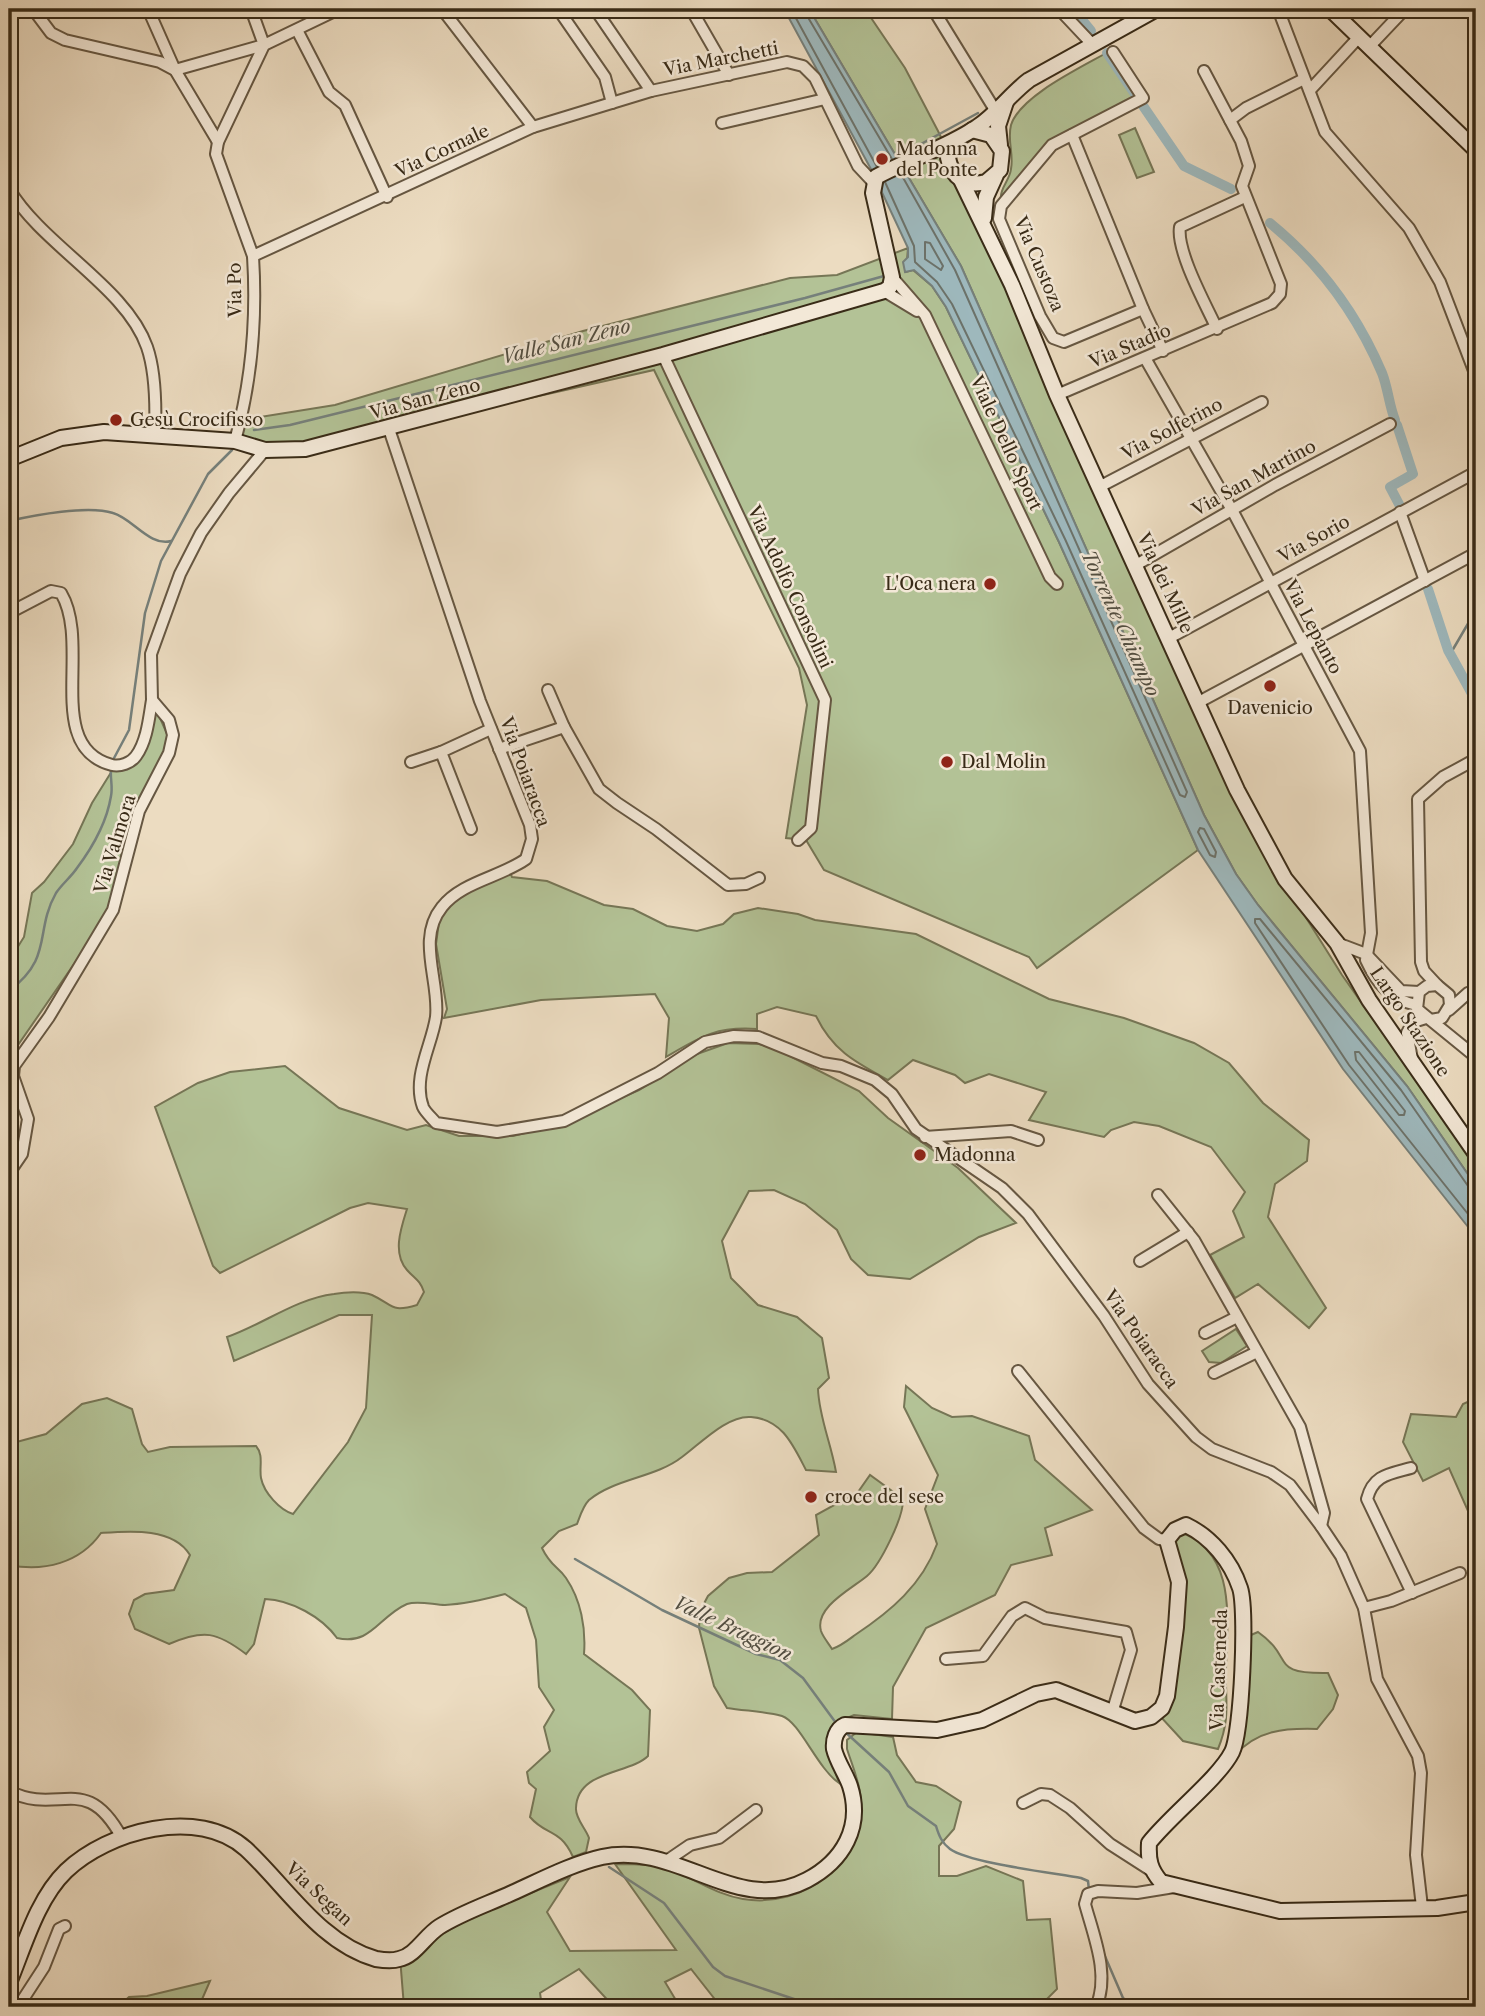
<svg xmlns="http://www.w3.org/2000/svg" width="1485" height="2016" viewBox="0 0 1485 2016" font-family="'Libre Caslon Text',serif">
<style>
.green{fill:#b3c296;stroke:#767656;stroke-width:2}
.water{fill:#9eb9be;stroke:#76807b;stroke-width:2}
.lines{fill:none;stroke-linecap:round;stroke-linejoin:round}
.shore{stroke:#6c726a;stroke-width:2}
.stream{stroke:#76807b;stroke-width:2.5}
.canal{stroke:#9eb9be;stroke-width:10}
.street-casing{stroke:#665742;stroke-width:14}
.secondary-casing{stroke:#392b17;stroke-width:18}
.street{stroke:#f3e8d7;stroke-width:10}
.secondary{stroke:#f3e8d7;stroke-width:14}
.poi-dot{fill:#8f2418;stroke:#f3e8d7;stroke-width:2.5}
.labels{text-anchor:middle;stroke-width:5;stroke-linejoin:round;paint-order:stroke}
.street-label{font-size:18px;fill:#392b17;stroke:#f3e8d7}
.poi-label{font-size:18px;fill:#392b17;stroke:#f3e8d7;text-anchor:start}
.water-label{font-size:19px;font-style:italic;fill:#524e41;stroke:#f3e8d7}
</style>
<rect width="100%" height="100%" fill="#ecdcc1"/>
<filter id="stains"><feTurbulence type="fractalNoise" baseFrequency=".00286" numOctaves="4"/><feColorMatrix values="0 0 0 0 .2 0 0 0 0 .09 0 0 0 0 .02 0 0 0 .5 -.17"/></filter>
<radialGradient id="worn" r=".72"><stop offset=".6" stop-color="#630" stop-opacity="0"/><stop offset="1" stop-color="#630" stop-opacity=".3"/></radialGradient>
<g class="green">
<path d="M809,9H865L905,68L938,131L1012,285L1283,881L1342,975L1476,1165V1186L1407,1086L1258,905L1236,874L1204,815L961,266Z"/>
<path d="M1115,48L1143,94L1050,140L1001,199C999,189 1010,180 1011,169C1014,154 1007,141 1011,125C1021,94 1087,65 1115,48Z"/>
<path d="M1135,128L1154,172L1137,178L1119,135Z"/>
<path d="M908,248L906,272L913,270L932,286L946,307L1059,542L1198,850L1037,968L1029,957L824,870L806,840L786,838L807,705L799,668L654,370L305,449L235,441L241,420L335,405L583,331L790,278L837,275Z"/>
<path d="M152,700L168,736L165,750L135,809L108,915L9,1058V961L24,937L32,893L44,882L73,844L92,803L115,766L132,761Z"/>
<path d="M509,869L512,877L547,881L604,905L633,909L667,926L697,931L723,924L734,914L758,908L798,914L815,920L916,934L1049,999L1124,1018L1194,1043L1229,1063L1263,1103L1309,1140L1307,1161L1275,1184L1268,1217L1326,1308L1309,1328L1258,1284L1235,1298L1210,1255L1244,1237L1233,1211L1245,1192L1211,1147L1159,1126L1134,1122L1111,1130L1104,1137L1029,1120L1046,1092L989,1074L965,1083L955,1075L913,1060L888,1080C855,1062 833,1051 816,1016L777,1007L757,1014V1029C716,1026 700,1037 666,1057L669,1018L655,994L541,1000L444,1018L447,1009L436,944L441,907Z"/>
<path d="M728,1043L759,1044L772,1047L859,1091L888,1118L958,1168L1016,1223L979,1237L910,1279L868,1275L851,1259L837,1230L805,1204L774,1190L749,1191L722,1241L731,1278L758,1305L797,1317L822,1338L829,1378L818,1389C819,1417 831,1443 836,1472L806,1470C793,1445 782,1419 751,1417C727,1415 700,1444 682,1457C655,1478 616,1478 589,1500C583,1506 580,1516 577,1524L559,1531L542,1548C551,1567 558,1566 566,1578C581,1600 586,1628 584,1654L632,1690L650,1710L648,1756C630,1774 577,1770 576,1808C575,1818 586,1829 589,1838L586,1852L573,1857C560,1828 546,1836 530,1817L536,1789L529,1783L527,1772L550,1751L544,1727L554,1710L539,1687L536,1640L526,1608L505,1594C486,1599 465,1604 445,1605C434,1605 418,1600 407,1604C379,1616 371,1646 337,1638C322,1617 291,1600 265,1599L254,1644L246,1654C217,1632 204,1629 169,1644L135,1629L129,1614L134,1600L145,1594L174,1590L190,1555C173,1527 129,1531 101,1533C80,1563 44,1572 9,1565V1444L46,1434L82,1404L107,1398L132,1409L142,1444L148,1452L170,1447L256,1446C264,1455 259,1467 261,1478C264,1493 280,1510 293,1514L348,1442L366,1408L372,1315H339L234,1361L227,1337C264,1324 295,1299 334,1294C345,1292 362,1291 372,1295C394,1305 390,1313 417,1305L424,1292C420,1280 415,1279 407,1270C392,1253 401,1228 407,1209L368,1203L350,1208L220,1273L213,1266L155,1107L198,1083L230,1072L285,1066L339,1108L407,1130L426,1125L459,1136H513L561,1124L639,1090L697,1054Z"/>
<path d="M9,1086C17,1110 25,1131 9,1154Z"/>
<path d="M1236,1329L1247,1346L1221,1363L1209,1362L1202,1351Z"/>
<path d="M906,1386L932,1408L952,1417L972,1416L1029,1436L1035,1460L1092,1510L1045,1528L1052,1555L1011,1565L995,1595L926,1628L893,1687L892,1719L854,1715L840,1721L834,1768L839,1783C817,1768 800,1722 782,1716C766,1711 744,1711 727,1708L714,1686L699,1628L700,1611L708,1596L729,1578L747,1573L772,1572L819,1535L816,1515L858,1492L870,1475L903,1499C904,1517 880,1565 867,1576C853,1588 814,1607 821,1631C823,1637 829,1644 832,1649C841,1646 847,1641 855,1635C891,1611 922,1585 937,1544L925,1509L938,1475L904,1407Z"/>
<path d="M1476,1398V1529L1449,1468L1423,1481L1403,1442L1411,1414L1456,1417L1463,1404Z"/>
<path d="M1178,1531C1238,1552 1227,1619 1226,1669C1225,1701 1231,1717 1218,1749L1183,1741L1159,1715L1178,1636L1172,1540Z"/>
<path d="M1258,1632C1296,1659 1268,1674 1328,1673L1338,1695L1333,1709L1317,1729C1284,1728 1258,1730 1235,1755L1246,1719L1244,1638Z"/>
<path d="M857,1732L893,1737L897,1755L916,1782L936,1786L961,1802L954,1829L939,1846V1876H957L986,1866L1023,1881L1027,1920L1050,1919L1057,1989L1039,2007H721L691,1969L665,1982L680,2007H614L579,1969L540,1993L542,2007H404L400,1957L476,1915L570,1877L547,1912L570,1951L676,1950L615,1864C637,1864 658,1864 678,1873C700,1882 719,1895 743,1899C803,1909 864,1863 861,1800C860,1783 852,1765 847,1749V1740Z"/>
<path d="M210,1981L200,2004L118,2007L129,1997L147,1996Z"/>
</g>
<path class="water" d="M784,9H809L961,266L1204,815L1236,874L1258,905L1407,1086L1476,1186V1237L1343,1069L1198,850L1059,542L946,307L932,286L914,270L905,272L903,262L908,257V248L872,171Z"/>
<g class="lines">
<g class="shore">
<path d="M791,9L877,167"/>
<path d="M803,9L892,159"/>
<path d="M885,182L914,246L915,262L937,282L952,304L1065,539L1180,795L1185,797L1187,792L955,270L901,174"/>
<path d="M925,242L930,243L943,266L941,270L925,259Z"/>
<path d="M1200,828L1204,829L1216,852L1215,857L1210,855L1198,832Z"/>
<path d="M1355,1052H1359L1405,1111L1404,1115H1399L1356,1060Z"/>
<path d="M1476,1189L1468,1186L1401,1090L1260,919H1255V923L1349,1065L1476,1224"/>
</g>
<g class="stream">
<path d="M1126,19L1140,9"/>
<path d="M921,144L978,113"/>
<path d="M254,430L290,425L805,298L884,276"/>
<path d="M9,521C35,515 88,505 113,513C132,518 150,547 171,541"/>
<path d="M1452,651L1476,610"/>
<path d="M113,760L129,730L145,613L161,561L208,474L232,450"/>
<path d="M9,991C54,957 34,932 56,893C62,884 71,877 77,868C92,848 107,821 111,796C113,787 110,778 111,769"/>
<path d="M575,1559L662,1610L756,1654L780,1660L803,1678L836,1723"/>
<path d="M843,1730L889,1772L908,1806L936,1826C939,1836 942,1843 950,1849C969,1863 1054,1873 1081,1878L1088,1881L1089,1890"/>
<path d="M609,1867L664,1903L713,1967L725,1976L818,2007"/>
<path d="M1104,1954L1123,1998L1134,2007"/>
</g>
<g class="canal">
<path d="M1073,9L1091,31"/>
<path d="M1107,53L1184,166L1231,189"/>
<path d="M1270,223C1319,263 1357,314 1382,373C1388,388 1389,405 1395,420"/>
<path d="M1397,425L1413,474L1390,487L1400,506"/>
<path d="M1428,589L1448,650L1476,701"/>
</g>
<defs>
<g id="street">
<path d="M33,9L51,33L65,40L160,62L175,70L218,142"/>
<path d="M148,9L175,70L264,45L251,9"/>
<path d="M442,9L533,127"/>
<path d="M558,9L605,77L612,103"/>
<path d="M595,9L651,91L787,62L803,66L815,78L858,166L873,182"/>
<path d="M691,9L729,75"/>
<path d="M933,9L995,110"/>
<path d="M1059,9L1092,44"/>
<path d="M1278,9L1325,132L1409,228L1440,282L1476,376"/>
<path d="M297,30L329,92L345,105L387,197"/>
<path d="M1369,47L1405,9"/>
<path d="M1113,52L1143,98L1052,145L1001,206L999,219L1040,316L1053,338L1064,342L1143,309"/>
<path d="M1310,90L1359,37"/>
<path d="M1230,120L1246,108L1304,79"/>
<path d="M722,123L825,99"/>
<path d="M1072,135L1143,309L1163,351"/>
<path d="M9,189C43,246 126,287 147,347C156,373 156,406 155,433"/>
<path d="M9,212L12,195"/>
<path d="M253,256L533,127L651,91"/>
<path d="M892,277L925,315L1050,577L1057,584"/>
<path d="M884,291L917,311"/>
<path d="M1217,329C1206,305 1176,251 1180,227L1245,197"/>
<path d="M663,355L825,700L811,828L798,840"/>
<path d="M1145,358L1232,510L1360,751L1371,933L1366,960C1377,984 1390,999 1416,1005"/>
<path d="M1057,395L1272,303L1280,294L1281,284L1242,186L1249,166L1241,141L1204,71"/>
<path d="M389,429L480,701L530,825L532,839L526,859C501,877 461,882 442,907C416,939 440,981 436,1017C432,1045 412,1077 423,1107C425,1112 433,1119 436,1123L497,1132L564,1121L658,1073L705,1042L734,1036L758,1037L822,1063L841,1066L875,1080L892,1094L916,1129L1002,1188L1028,1214L1104,1316L1148,1384L1196,1437L1212,1449L1271,1472L1290,1485L1321,1526L1341,1556L1364,1608L1377,1679L1418,1756L1421,1773L1416,1855L1422,1907"/>
<path d="M235,441C252,380 257,320 253,256L216,154L218,142L264,45L339,9"/>
<path d="M1099,487L1262,402"/>
<path d="M1400,512L1425,581"/>
<path d="M1136,565L1275,485L1390,424"/>
<path d="M9,613L51,591L61,593C92,645 43,747 112,765C120,767 131,763 136,756C147,741 149,718 152,700"/>
<path d="M1169,638L1476,472"/>
<path d="M1476,685V689"/>
<path d="M548,690L564,727"/>
<path d="M1199,702L1476,553"/>
<path d="M499,749L564,727L599,789L617,803L656,829L728,885L746,884L759,878"/>
<path d="M411,762L441,752"/>
<path d="M471,829L441,752L491,729"/>
<path d="M1337,943L1366,954L1401,991L1419,992"/>
<path d="M1437,985L1424,971L1421,962L1418,799L1443,777L1476,759"/>
<path d="M1449,1010L1468,993L1476,990"/>
<path d="M1431,1020L1442,1018L1450,1005L1449,995L1437,985L1427,986L1419,992L1417,1009L1476,1057"/>
<path d="M1412,1059L1407,1033L1413,1022L1426,1018"/>
<path d="M925,1137L1011,1131L1038,1140"/>
<path d="M9,1173L22,1154L28,1119L13,1076L14,1066L49,1017L113,910L139,811L169,753L173,735L169,720L152,700L151,654L180,574L201,533L229,493L265,450"/>
<path d="M1158,1195L1194,1240L1300,1427L1324,1513L1321,1526"/>
<path d="M1140,1261L1188,1232"/>
<path d="M1205,1333L1237,1317"/>
<path d="M1018,1371L1144,1528L1159,1539L1167,1540"/>
<path d="M1214,1373L1257,1352"/>
<path d="M1411,1468C1389,1474 1373,1475 1367,1499L1412,1593"/>
<path d="M1364,1608L1391,1601L1460,1573"/>
<path d="M946,1659L983,1656L1012,1616L1025,1608L1045,1618L1126,1632L1131,1650L1112,1713"/>
<path d="M9,1791C59,1817 85,1770 122,1838"/>
<path d="M1023,1803L1041,1794L1050,1795L1070,1808L1110,1844L1152,1871"/>
<path d="M668,1860L690,1845L719,1838L756,1810"/>
<path d="M18,2007L44,1967L59,1929L65,1926"/>
<path d="M1096,2007C1110,1975 1094,1937 1085,1904L1088,1894L1098,1891L1137,1893L1174,1887"/>
</g>
<g id="secondary">
<path d="M1330,9L1476,150"/>
<path d="M954,141L948,158C952,178 966,187 986,182L1000,170L1002,151L991,135L972,130"/>
<path d="M1000,145L998,126L1006,102"/>
<path d="M961,180L1012,285L1057,395L1237,790L1285,879L1337,943L1369,1000L1476,1154"/>
<path d="M984,218L986,197L996,175"/>
<path d="M9,459L61,438L104,432L235,441L265,450L305,449L663,355L884,291L890,287L892,277L873,193L876,177C909,159 946,148 977,127C996,115 1010,94 1029,80L1157,9"/>
<path d="M9,1983C24,1947 37,1899 66,1871C108,1831 198,1806 246,1849C286,1886 320,1943 376,1959C382,1960 393,1961 399,1959C415,1956 425,1936 439,1927C461,1913 488,1904 512,1893C541,1880 571,1864 602,1857C678,1841 737,1917 807,1880C843,1861 863,1827 850,1786C846,1774 837,1762 834,1749C833,1740 836,1729 845,1725L937,1730L982,1720L1036,1694L1056,1690L1135,1721L1151,1717L1162,1708L1167,1696L1176,1627L1179,1582L1167,1540L1175,1530L1186,1525C1211,1537 1231,1561 1240,1588C1247,1609 1242,1732 1232,1752C1219,1778 1170,1816 1149,1843C1148,1860 1150,1869 1161,1882L1280,1911L1437,1908L1476,1902"/>
</g>
</defs>
<use href="#street" class="street-casing"/>
<use href="#secondary" class="secondary-casing"/>
<use href="#street" class="street"/>
<use href="#secondary" class="secondary"/>
</g>
<g class="poi-dot">
<circle cx="882" cy="159" r="7"/>
<circle cx="116" cy="420" r="7"/>
<circle cx="990" cy="584" r="7"/>
<circle cx="1270" cy="686" r="7"/>
<circle cx="947" cy="762" r="7"/>
<circle cx="920" cy="1155" r="7"/>
<circle cx="811" cy="1497" r="7"/>
</g>
<g class="labels">
<g class="street-label">
<text transform="translate(721 59) rotate(-11)" y="6">Via Marchetti</text>
<text transform="translate(442 151) rotate(-25)" y="6">Via Cornale</text>
<text transform="translate(1039 264) rotate(67)" y="6">Via Custoza</text>
<text transform="translate(235 290) rotate(-91)" y="6">Via Po</text>
<text transform="translate(1130 346) rotate(-23)" y="6">Via Stadio</text>
<text transform="translate(425 399) rotate(-15)" y="6">Via San Zeno</text>
<text transform="translate(1172 429) rotate(-28)" y="6">Via Solferino</text>
<text transform="translate(1006 443) rotate(65)" y="6">Viale Dello Sport</text>
<text transform="translate(1254 478) rotate(-29)" y="6">Via San Martino</text>
<text transform="translate(1314 539) rotate(-29)" y="6">Via Sorio</text>
<text transform="translate(1165 583) rotate(65)" y="6">Via dei Mille</text>
<text transform="translate(790 587) rotate(65)" y="6">Via Adolfo Consolini</text>
<text transform="translate(1313 627) rotate(62)" y="6">Via Lepanto</text>
<text transform="translate(525 772) rotate(70)" y="6">Via Poiaracca</text>
<text transform="translate(115 844) rotate(-73)" y="6">Via Valmora</text>
<text transform="translate(1410 1022) rotate(56)" y="6">Largo Stazione</text>
<text transform="translate(1141 1339) rotate(55)" y="6">Via Poiaracca</text>
<text transform="translate(1219 1670) rotate(-88)" y="6">Via Casteneda</text>
<text transform="translate(319 1894) rotate(43)" y="6">Via Segan</text>
</g>
<g class="poi-label">
<text x="896" y="155">Madonna<tspan x="896" dy="21">del Ponte</tspan></text>
<text x="130" y="426">Gesù Crocifisso</text>
<text x="976" y="590" text-anchor="end">L'Oca nera</text>
<text x="1270" y="714" text-anchor="middle">Davenicio</text>
<text x="961" y="768">Dal Molin</text>
<text x="934" y="1161">Madonna</text>
<text x="825" y="1503">croce del sese</text>
</g>
<g class="water-label">
<text transform="translate(566 341) rotate(-14)" y="7">Valle San Zeno</text>
<text transform="translate(1121 623) rotate(65)" y="7">Torrente Chiampo</text>
<text transform="translate(733 1628) rotate(25)" y="7">Valle Braggion</text>
</g>
</g>
<rect width="1485" height="2016" fill="none" stroke="#ecdcc1" stroke-width="35"/>
<rect x="10" y="10" width="1464" height="1995" fill="none" stroke="#392b17" stroke-width="3.5"/>
<rect x="18" y="18" width="1450" height="1981" fill="none" stroke="#392b17" stroke-width="2"/>
<rect width="100%" height="100%" filter="url(#stains)"/>
<rect width="100%" height="100%" fill="url(#worn)"/>
</svg>
